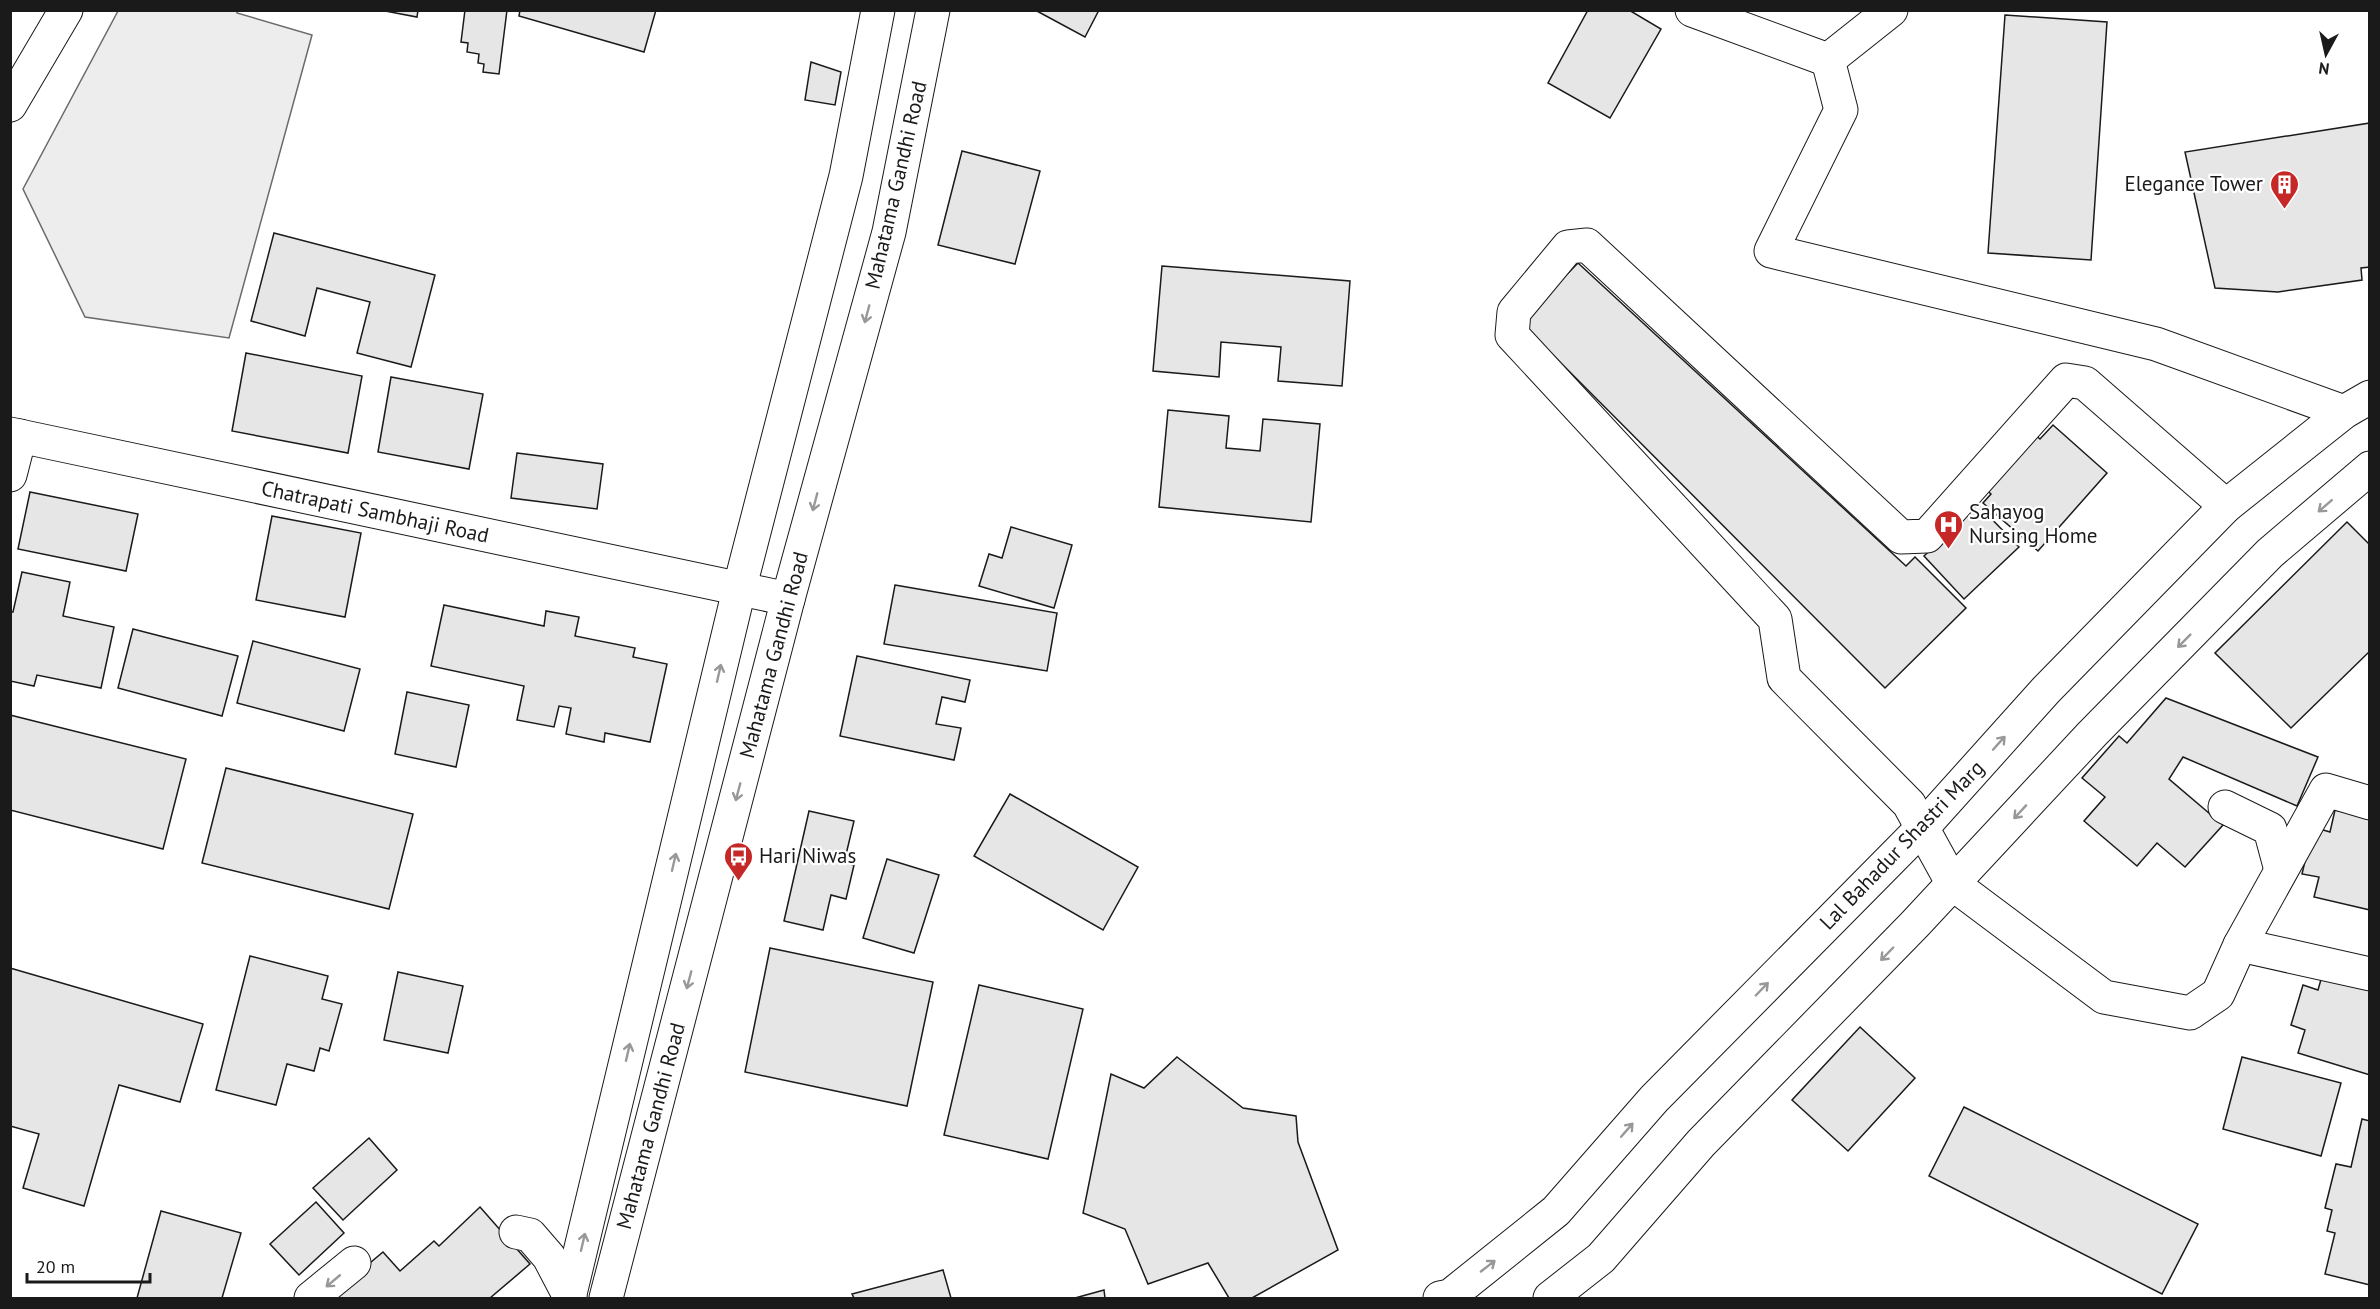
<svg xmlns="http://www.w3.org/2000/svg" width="2380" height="1309" viewBox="0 0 2380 1309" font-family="'PT Sans',sans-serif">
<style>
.built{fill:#ededed;stroke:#6a6a6a;stroke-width:1.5}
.building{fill:#e6e6e6;stroke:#1a1a1a;stroke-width:1.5}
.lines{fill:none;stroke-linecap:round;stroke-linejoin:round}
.minor-casing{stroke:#1a1a1a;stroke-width:35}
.major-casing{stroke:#1a1a1a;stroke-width:35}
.minor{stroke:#fff;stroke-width:33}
.major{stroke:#fff;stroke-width:33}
.oneway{stroke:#989898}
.labels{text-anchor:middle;stroke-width:4.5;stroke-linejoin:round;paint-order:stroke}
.poi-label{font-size:21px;fill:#1a1a1a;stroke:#fff;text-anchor:start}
.street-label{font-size:21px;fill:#1a1a1a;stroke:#fff}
</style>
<rect width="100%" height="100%" fill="#fff"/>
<path class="built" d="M118,11H237V13L312,35L229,338L85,317L23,189Z"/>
<g class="building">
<path d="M380,10H418L417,17Z"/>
<path d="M465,10H507L499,74L483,72L484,64L478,63L479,54L467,52L468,43L461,42Z"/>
<path d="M520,10H656L644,52L519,16Z"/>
<path d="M1035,10H1099L1085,37Z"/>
<path d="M1588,10H1629L1661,29L1610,118L1548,83Z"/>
<path d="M2005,15L2107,22L2091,260L1988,253Z"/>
<path d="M811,62L841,72L835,105L805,100Z"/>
<path d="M2370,123V267L2361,268L2362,280L2278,292L2215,288L2185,152Z"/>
<path d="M962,151L1040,171L1015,264L938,245Z"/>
<path d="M274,233L435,275L411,367L357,353L370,302L317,288L305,336L251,321Z"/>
<path d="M1578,263L1906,566L1915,557L1966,608L1885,688L1520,322Z"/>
<path d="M1162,266L1350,281L1342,386L1278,381L1281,347L1221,342L1219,377L1153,371Z"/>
<path d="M246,353L362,376L348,453L232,431Z"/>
<path d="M391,377L483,394L469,469L378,452Z"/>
<path d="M1168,410L1229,416L1226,448L1260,451L1263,419L1320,424L1311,522L1159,507Z"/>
<path d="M2053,425L2107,473L2038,551L1983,503L1991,494L1979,483L2027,428L2040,439Z"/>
<path d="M517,453L603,464L597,509L511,498Z"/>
<path d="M30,492L138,514L126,571L18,549Z"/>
<path d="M1978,505L2019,547L1964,599L1924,556Z"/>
<path d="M272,516L361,533L345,617L256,600Z"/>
<path d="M2347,522L2370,545V651L2291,728L2215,653Z"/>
<path d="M1011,527L1072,545L1054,608L979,586L989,554L1002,558Z"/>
<path d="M22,572L70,582L63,616L114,627L101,688L37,675L34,686L10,681V612H13Z"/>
<path d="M895,585L1057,613L1047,671L884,644Z"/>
<path d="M444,605L544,626L546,611L579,617L575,636L635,648L633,657L667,664L650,742L605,733L604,742L566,734L571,708L559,706L554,727L517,720L524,686L431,666Z"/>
<path d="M133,629L238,656L222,716L118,688Z"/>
<path d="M253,641L360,669L344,731L237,703Z"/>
<path d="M857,656L970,680L965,702L942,697L936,724L961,728L954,760L840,736Z"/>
<path d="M407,692L469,705L456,767L395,754Z"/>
<path d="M2166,698L2318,757L2297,806L2183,757L2169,779L2223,825L2185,867L2157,843L2137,866L2084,821L2105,797L2082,778L2119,736L2127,743Z"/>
<path d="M10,715L186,759L163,849L10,810Z"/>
<path d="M226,768L413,814L389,909L202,863Z"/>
<path d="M1010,794L1138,867L1103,930L974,856Z"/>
<path d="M2335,810L2370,818V910L2314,897L2319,877L2302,874L2313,827L2330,832Z"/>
<path d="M809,811L854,821L844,863L854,865L846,899L831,895L823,930L784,921Z"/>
<path d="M887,859L939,875L914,953L863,938Z"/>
<path d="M770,948L933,982L907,1106L745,1072Z"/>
<path d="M250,956L328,976L322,999L342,1004L329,1051L320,1048L314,1071L287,1064L276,1105L216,1090Z"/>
<path d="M10,968L203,1024L180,1102L119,1085L84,1206L23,1188L39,1134L10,1126Z"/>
<path d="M2324,969L2370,983V1075L2298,1053L2305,1030L2291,1025L2303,985L2318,990Z"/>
<path d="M398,972L463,986L448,1053L384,1040Z"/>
<path d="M979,985L1083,1009L1048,1159L944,1135Z"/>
<path d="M1860,1027L1915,1078L1848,1151L1792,1100Z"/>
<path d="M1177,1057L1243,1108L1296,1116L1298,1142L1338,1250L1252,1298H1229L1208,1263L1148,1284L1125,1229L1083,1213L1111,1074L1144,1088Z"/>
<path d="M2242,1057L2341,1083L2321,1156L2223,1129Z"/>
<path d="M1964,1107L2198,1224L2162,1294L1929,1176Z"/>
<path d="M2362,1119L2370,1121V1285L2325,1274L2335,1233L2327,1231L2332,1210L2325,1208L2336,1164L2351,1167Z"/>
<path d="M369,1138L397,1170L343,1220L313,1188Z"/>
<path d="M316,1202L344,1233L299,1275L270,1244Z"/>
<path d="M480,1207L530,1264L490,1298H328L383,1252L400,1271L434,1241L439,1246Z"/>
<path d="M161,1211L241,1233L222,1298H137Z"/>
<path d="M943,1270L951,1298H854L852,1294Z"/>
<path d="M1104,1290L1105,1298H1075Z"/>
</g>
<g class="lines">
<defs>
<g id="minor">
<path d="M1692,10L1828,60"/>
<path d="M1828,60L1841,110L1771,251L2156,344L2344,412"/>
<path d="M1828,60L1891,10"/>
<path d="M10,105L66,10"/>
<path d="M10,434L788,599"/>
<path d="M10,475L20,436"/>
<path d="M2226,506L2085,383L2066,380L1927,536L1901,537L1587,245L1568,247L1514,312L1512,335L1775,619L1784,678L1909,804L1953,884L2104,997L2190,1013L2218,994L2240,945L2326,790L2370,803"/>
<path d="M2225,807L2270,829L2281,870"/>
<path d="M2240,945L2370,974"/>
<path d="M516,1232L530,1235L549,1257L570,1297"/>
<path d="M311,1298L354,1263"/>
</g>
<g id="major">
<path d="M569,1298L739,590L846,176L878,10"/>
<path d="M606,1298L788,599L889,232L933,10"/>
<path d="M1440,1298L1450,1296L1556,1211L1654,1099L1922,828L2046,690L2226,506L2344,412L2370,397"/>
<path d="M1550,1298L1601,1258L1701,1143L1915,924L2092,734L2270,553L2370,468"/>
</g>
</defs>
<use href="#minor" class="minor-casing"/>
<use href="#major" class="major-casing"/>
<use href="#minor" class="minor"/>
<use href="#major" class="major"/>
</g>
<defs><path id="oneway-shaft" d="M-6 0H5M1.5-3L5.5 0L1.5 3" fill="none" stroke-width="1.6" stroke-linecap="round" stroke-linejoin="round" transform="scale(1.5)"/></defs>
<g class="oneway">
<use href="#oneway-shaft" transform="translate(867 314) rotate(105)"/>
<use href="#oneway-shaft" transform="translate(815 502) rotate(105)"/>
<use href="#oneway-shaft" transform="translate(2325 506) rotate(139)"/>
<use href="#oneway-shaft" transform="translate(2184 641) rotate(135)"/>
<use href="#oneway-shaft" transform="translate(719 673) rotate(-77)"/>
<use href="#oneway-shaft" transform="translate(1999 743) rotate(-48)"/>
<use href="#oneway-shaft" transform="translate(738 792) rotate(105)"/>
<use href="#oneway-shaft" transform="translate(2020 812) rotate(133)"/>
<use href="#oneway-shaft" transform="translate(674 862) rotate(-77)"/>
<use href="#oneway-shaft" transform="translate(1887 954) rotate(134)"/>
<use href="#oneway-shaft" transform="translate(689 980) rotate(105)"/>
<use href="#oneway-shaft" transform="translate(1762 989) rotate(-46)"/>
<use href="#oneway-shaft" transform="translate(628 1052) rotate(-77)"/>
<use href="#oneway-shaft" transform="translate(1627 1130) rotate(-49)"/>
<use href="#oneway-shaft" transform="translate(583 1242) rotate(-77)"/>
<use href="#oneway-shaft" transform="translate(1488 1266) rotate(-38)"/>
<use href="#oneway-shaft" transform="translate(333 1281) rotate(140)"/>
</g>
<defs>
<symbol id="building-pin" viewBox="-11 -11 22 30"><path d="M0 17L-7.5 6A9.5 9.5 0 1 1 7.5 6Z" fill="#c62828" stroke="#fff"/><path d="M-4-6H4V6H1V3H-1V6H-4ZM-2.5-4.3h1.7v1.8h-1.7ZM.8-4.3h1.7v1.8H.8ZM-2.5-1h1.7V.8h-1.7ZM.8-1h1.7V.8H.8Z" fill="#fff"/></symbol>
<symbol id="hospital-pin" viewBox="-11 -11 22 30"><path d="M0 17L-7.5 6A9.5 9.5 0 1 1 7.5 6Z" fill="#c62828" stroke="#fff"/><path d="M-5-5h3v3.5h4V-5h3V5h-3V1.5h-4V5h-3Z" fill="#fff"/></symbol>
<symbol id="bus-pin" viewBox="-11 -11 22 30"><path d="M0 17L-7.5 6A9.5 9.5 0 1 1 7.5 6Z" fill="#c62828" stroke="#fff"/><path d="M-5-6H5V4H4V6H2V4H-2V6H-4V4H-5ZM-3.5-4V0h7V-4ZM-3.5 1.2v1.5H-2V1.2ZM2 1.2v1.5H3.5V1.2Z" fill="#fff"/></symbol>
</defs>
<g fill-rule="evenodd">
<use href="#building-pin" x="2268" y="168" width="33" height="45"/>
<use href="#hospital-pin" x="1932" y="508" width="33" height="45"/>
<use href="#bus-pin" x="722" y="840" width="33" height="45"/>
</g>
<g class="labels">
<g class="poi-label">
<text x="2263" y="191" text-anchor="end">Elegance Tower</text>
<text x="1969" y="519">Sahayog<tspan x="1969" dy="24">Nursing Home</tspan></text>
<text x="759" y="863">Hari Niwas</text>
</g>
<g class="street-label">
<text transform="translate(896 185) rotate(-77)" y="7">Mahatama Gandhi Road</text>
<text transform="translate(375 512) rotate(12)" y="7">Chatrapati Sambhaji Road</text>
<text transform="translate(774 655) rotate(-75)" y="7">Mahatama Gandhi Road</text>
<text transform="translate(1902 845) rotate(-46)" y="7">Lal Bahadur Shastri Marg</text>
<text transform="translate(651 1126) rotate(-75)" y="7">Mahatama Gandhi Road</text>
</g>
</g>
<rect width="2380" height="1309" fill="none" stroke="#1a1a1a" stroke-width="24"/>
<g transform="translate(2326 54) rotate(188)" stroke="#ffffff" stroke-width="4.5" paint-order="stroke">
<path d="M0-4.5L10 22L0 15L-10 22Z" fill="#1a1a1a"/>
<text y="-9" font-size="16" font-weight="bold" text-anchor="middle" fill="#1a1a1a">N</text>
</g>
<path d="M27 1273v9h123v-9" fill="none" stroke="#1a1a1a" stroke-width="3"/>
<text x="36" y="1273" font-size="18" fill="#1a1a1a" stroke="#ffffff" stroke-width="4.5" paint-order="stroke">20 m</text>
</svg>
